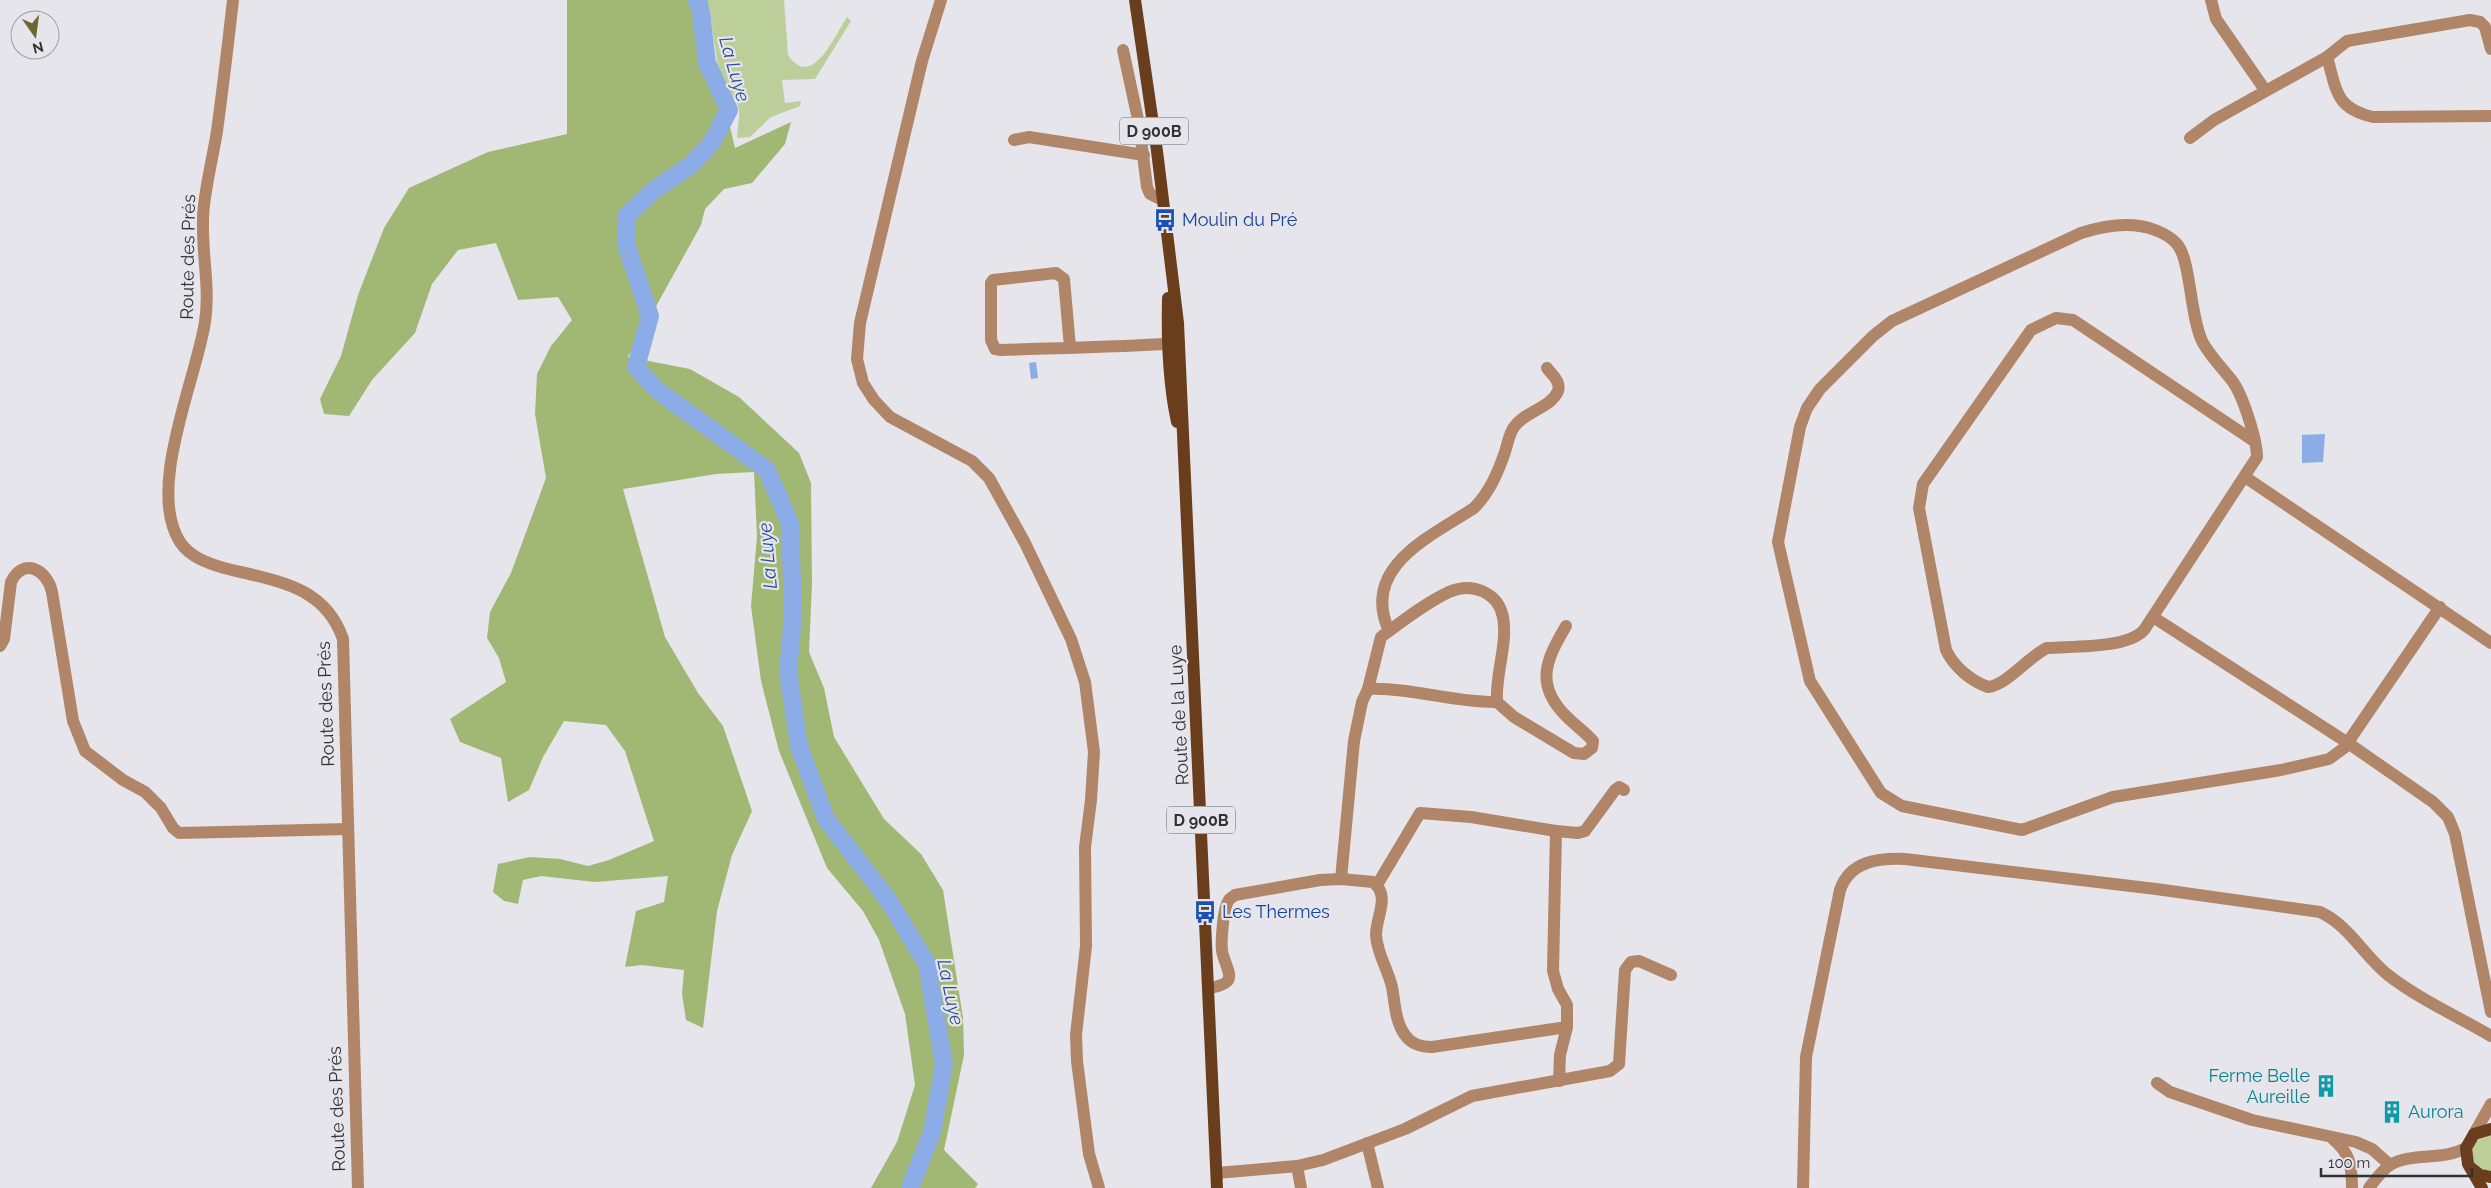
<svg xmlns="http://www.w3.org/2000/svg" width="2491" height="1188" viewBox="0 0 2491 1188" font-family="Raleway,sans-serif">
<style>
.green{fill:#bccf9a}
.forest{fill:#a1b875}
.water{fill:#8bace7}
.lines{fill:none;stroke-linecap:round;stroke-linejoin:round}
.river{stroke:#8bace7;stroke-width:18}
.minor{stroke:#b18567;stroke-width:12}
.major{stroke:#6a3e1c;stroke-width:12}
.labels{text-anchor:middle;stroke-width:4.5;stroke-linejoin:round;paint-order:stroke}
.shield{fill:#e5e5eb;stroke:#67686b;stroke-width:1}
.shield-label{font-size:16px;font-weight:bold;fill:#313234}
.transit-label{font-size:18px;fill:#164399;stroke:#e5e5eb;text-anchor:start}
.street-label{font-size:18px;fill:#313234;stroke:#e5e5eb}
.culture-label{font-size:18px;fill:#0d838f;stroke:#e5e5eb;text-anchor:end}
.water-label{font-size:19px;font-style:italic;fill:#294d94;stroke:#e5e5eb}
</style>
<rect width="100%" height="100%" fill="#e5e5eb"/>
<g class="green">
<path d="M708,0H784L788,55C812,91 835,35 847,17L851,21L815,79L782,80L785,103L801,101L800,106L771,117L750,137L737,138C739,110 745,104 721,87Z"/>
<path d="M2491,1135V1171L2483,1170L2473,1162L2471,1149L2479,1138Z"/>
</g>
<path class="forest" d="M567,0H708L716,68L735,148L791,122L785,144L752,183L724,189L705,209L701,225L628,357L690,369L739,397L799,453L811,483L812,584L809,652L824,688L834,737L884,819L921,854L943,890L963,1018L964,1055L944,1150L978,1184L975,1188H871L897,1142L915,1085L905,1014L879,940L863,911L827,868L779,751L761,681L751,606L757,536L754,472L716,474L623,489L665,637L698,693L723,726L752,811L732,855L717,911L703,1028L686,1020L682,994L684,970L642,965L625,967L636,911L664,902L668,876L595,882L541,876L523,880L518,904L504,901L493,892L498,864L530,857L560,859L588,866L609,860L654,841L625,751L606,725L564,721L543,757L529,790L508,802L501,758L460,742L450,719L506,682L499,658L487,638L490,612L511,573L546,478L535,414L537,374L551,346L572,320L558,297L518,300L496,243L458,250L432,284L415,333L372,380L349,416L324,414L320,399L341,356L358,295L384,228L409,188L488,152L567,134Z"/>
<g class="water">
<path d="M1036,362L1038,378L1031,379L1029,363Z"/>
<path d="M2325,434L2323,462L2302,463V435Z"/>
</g>
<g class="lines">
<path class="river" d="M697,0L701,12L707,63L729,110L712,142L692,164L653,191L626,216L627,247L650,316L636,367L657,390L767,470L790,524L793,616L788,672L799,746L826,819L889,901L927,964L944,1065L932,1132L910,1188"/>
<g class="minor">
<path d="M233,0C228,44 223,87 217,131C213,156 207,180 204,205C199,244 211,283 205,322C196,380 146,489 180,542C190,557 207,563 224,568C274,581 324,584 343,639L358,1188"/>
<path d="M941,0L922,61L860,323L857,359L863,383L874,400L890,417L972,461L989,478L1025,543L1071,639L1085,682L1094,752L1091,800L1085,847L1086,946L1076,1035L1077,1061L1089,1154L1099,1188"/>
<path d="M2211,0L2216,19L2265,90"/>
<path d="M1123,50L1139,124L1147,187L1150,194L1162,200"/>
<path d="M2327,57L2347,41L2470,20L2480,22L2485,27L2491,49"/>
<path d="M2190,138L2214,120L2327,57C2337,91 2335,108 2373,117L2491,116"/>
<path d="M1014,140L1029,137L1144,155"/>
<path d="M1070,347L1064,279L1056,273L993,280L991,283V340L995,349L1001,350C1060,348 1120,347 1179,343"/>
<path d="M2254,441L2073,320L2056,318L2031,330L1923,484L1919,508L1946,650C1954,667 1971,681 1988,687C2007,685 2028,657 2047,648C2072,646 2127,649 2144,630L2257,457C2257,440 2243,396 2233,382C2223,369 2211,357 2203,343C2190,319 2191,260 2177,244C2171,237 2163,233 2155,230C2132,221 2103,226 2081,233L1892,321L1873,336L1820,389L1807,408L1800,427L1778,542L1810,681L1881,793L1902,806L2022,830L2113,797L2281,770L2329,759L2344,748L2440,607"/>
<path d="M2245,477L2491,643"/>
<path d="M2153,617L2348,743L2433,802L2448,817L2455,834L2491,1012"/>
<path d="M1389,631C1360,567 1430,537 1474,508C1490,492 1498,472 1505,452C1508,443 1509,434 1514,427C1525,411 1551,408 1558,391C1561,381 1552,375 1547,368"/>
<path d="M0,646L4,639L11,582C23,557 47,569 52,592L73,721L85,751L123,780L145,792L161,808L173,828L179,833L347,829"/>
<path d="M1368,689C1411,687 1454,703 1497,702"/>
<path d="M1556,831L1578,833L1585,831L1615,790L1619,787L1624,790"/>
<path d="M1341,879L1354,741L1362,702L1368,689L1381,637C1401,622 1427,602 1449,592C1472,582 1498,592 1503,617C1508,645 1495,674 1497,702L1514,717L1574,753L1584,754L1592,748L1593,741C1585,732 1575,725 1567,717C1534,685 1546,660 1566,626"/>
<path d="M1209,988C1238,983 1229,975 1223,955C1220,947 1223,907 1229,900C1230,898 1233,897 1235,895L1320,880L1341,879L1373,882C1391,896 1376,916 1376,935C1377,954 1388,969 1392,987C1395,1002 1395,1022 1405,1035C1411,1044 1421,1047 1432,1047L1567,1027V1005L1558,989L1553,971L1556,831L1471,817L1420,813L1377,885"/>
<path d="M1559,1081L1560,1055L1567,1027"/>
<path d="M2157,1083L2170,1092L2252,1120L2356,1142L2372,1149L2390,1165"/>
<path d="M2474,1134L2491,1104"/>
<path d="M2333,1139C2350,1153 2352,1166 2352,1188"/>
<path d="M1367,1143L1378,1188"/>
<path d="M1297,1166L1301,1188"/>
<path d="M1217,1173L1297,1166L1323,1160L1405,1129L1472,1096L1610,1071L1619,1064L1625,970L1631,962L1639,961L1671,975"/>
<path d="M1803,1188L1806,1057L1840,890C1850,861 1878,858 1905,859L2156,889L2320,912C2350,926 2363,955 2388,975C2419,999 2457,1016 2491,1036"/>
<path d="M2369,1188C2375,1180 2382,1170 2390,1165C2413,1152 2442,1161 2466,1148"/>
</g>
<g class="major">
<path d="M1135,0L1157,151L1178,323L1217,1188"/>
<path d="M1168,298C1167,339 1168,381 1177,422"/>
<path d="M2471,1168L2480,1175L2491,1177"/>
<path d="M2482,1188L2468,1164L2466,1148L2474,1134L2491,1129"/>
</g>
</g>
<defs>
<symbol id="bus-bare" viewBox="-9 -9 18 18"><path d="M-5-6H5V4H4V6H2V4H-2V6H-4V4H-5ZM-3.5-4V0h7V-4ZM-3.5 1.2v1.5H-2V1.2ZM2 1.2v1.5H3.5V1.2Z" fill="#1a4fb4" stroke="#e5e5eb" stroke-width="2.5" paint-order="stroke"/></symbol>
<symbol id="building-bare" viewBox="-9 -9 18 18"><path d="M-4-6H4V6H1V3H-1V6H-4ZM-2.5-4.3h1.7v1.8h-1.7ZM.8-4.3h1.7v1.8H.8ZM-2.5-1h1.7V.8h-1.7ZM.8-1h1.7V.8H.8Z" fill="#0f9aa8" stroke="#e5e5eb" stroke-width="2.5" paint-order="stroke"/></symbol>
</defs>
<g fill-rule="evenodd">
<use href="#bus-bare" x="1149" y="204" width="32" height="32"/>
<use href="#bus-bare" x="1189" y="896" width="32" height="32"/>
<use href="#building-bare" x="2310" y="1070" width="32" height="32"/>
<use href="#building-bare" x="2376" y="1096" width="32" height="32"/>
</g>
<g class="labels">
<g class="shield">
<rect x="1120" y="117.5" width="68" height="27" rx="4"/>
<rect x="1167" y="806.5" width="68" height="27" rx="4"/>
</g>
<g class="shield-label">
<text x="1154" y="137">D 900B</text>
<text x="1201" y="826">D 900B</text>
</g>
<g class="transit-label">
<text x="1182" y="226">Moulin du Pré</text>
<text x="1222" y="918">Les Thermes</text>
</g>
<g class="street-label">
<text transform="translate(188 257) rotate(-89)" y="6">Route des Prés</text>
<text transform="translate(326 704) rotate(-92)" y="6">Route des Prés</text>
<text transform="translate(1179 715) rotate(-93)" y="6">Route de la Luye</text>
<text transform="translate(337 1109) rotate(-92)" y="6">Route des Prés</text>
</g>
<g class="culture-label">
<text x="2310" y="1082">Ferme Belle<tspan x="2310" dy="21">Aureille</tspan></text>
<text x="2408" y="1118" text-anchor="start">Aurora</text>
</g>
<g class="water-label">
<text transform="translate(735 69) rotate(74)" y="7">La Luye</text>
<text transform="translate(767 556) rotate(-95)" y="7">La Luye</text>
<text transform="translate(951 992) rotate(78)" y="7">La Luye</text>
</g>
</g>
<g transform="translate(35 35) rotate(166)"><circle r="24" fill="#e5e5eb" stroke="#9d9da2"/>
<path d="M0-4L9 19L0 12L-9 19Z" fill="#6c6733"/>
<text y="-8" font-size="14" font-weight="bold" text-anchor="middle" fill="#313234">N</text>
</g>
<path d="M2321 1168v8h151v-8" fill="none" stroke="#313234" stroke-width="2.5"/>
<text x="2328" y="1168" font-size="15" fill="#313234" stroke="#e5e5eb" stroke-width="4" paint-order="stroke">100 m</text>
</svg>
